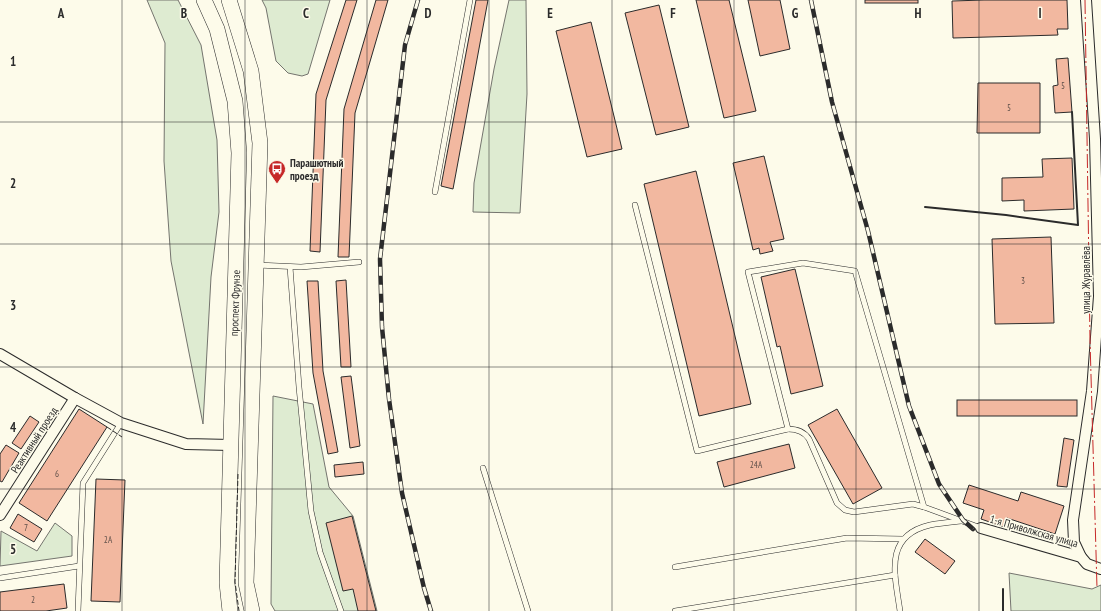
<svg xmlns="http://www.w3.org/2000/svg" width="1101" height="611" viewBox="0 0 1101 611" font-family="'PT Sans Narrow',sans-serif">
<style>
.green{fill:#deebd1;stroke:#74746e}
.building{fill:#f2b8a0;stroke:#2b2b2b}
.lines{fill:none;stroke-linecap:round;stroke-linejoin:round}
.lane-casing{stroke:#2b2b2b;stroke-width:6}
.street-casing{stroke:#2b2b2b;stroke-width:12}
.secondary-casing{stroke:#2b2b2b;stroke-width:16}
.lane{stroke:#fdfbea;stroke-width:5}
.street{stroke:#fdfbea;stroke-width:10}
.secondary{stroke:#fdfbea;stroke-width:15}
.rail-casing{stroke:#2b2b2b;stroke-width:4.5}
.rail{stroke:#fdfbea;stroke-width:3;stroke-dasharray:9;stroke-linecap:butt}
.fence{stroke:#2b2b2b;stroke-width:1;stroke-dasharray:5 2;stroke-linecap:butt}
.wall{stroke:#2b2b2b;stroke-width:2}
.power{stroke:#c62828;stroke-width:1;stroke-dasharray:14 3 2 3;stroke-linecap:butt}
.grid{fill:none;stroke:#2b2b2b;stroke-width:1;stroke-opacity:0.55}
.labels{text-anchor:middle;stroke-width:3;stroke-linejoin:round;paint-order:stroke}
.number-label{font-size:9px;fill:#5d4e48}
.poi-label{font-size:11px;font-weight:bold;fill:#2b2b2b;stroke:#fdfbea;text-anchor:start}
.street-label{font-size:11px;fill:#2b2b2b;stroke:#fdfbea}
.grid-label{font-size:13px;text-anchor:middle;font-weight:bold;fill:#2b2b2b;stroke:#fdfbea;stroke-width:3;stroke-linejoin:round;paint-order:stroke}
</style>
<rect width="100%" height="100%" fill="#fdfbea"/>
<g class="green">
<path d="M147,0H178L201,45L217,140L219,212L211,277L203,424L171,261L164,161L165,43Z"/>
<path d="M262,0H330L308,74L302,76L288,73L276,61L266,8Z"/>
<path d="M509,0H526L527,94L520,213L473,212L474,183L494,69Z"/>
<path d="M273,396L313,404L329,487L353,516L377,611H275L271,604Z"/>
<path d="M55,523L72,536V556L0,566L1,531L37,551Z"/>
<path d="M1009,573L1092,589L1101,585V611H1011Z"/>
</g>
<g class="building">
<path d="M346,0H357L326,100L320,252L310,251L316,94Z"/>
<path d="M376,0H388L355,113L349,257H338L344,109Z"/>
<path d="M476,0H488L453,189L441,186Z"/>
<path d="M696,0H729L756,111L724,118Z"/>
<path d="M748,0H780L790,49L760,56Z"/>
<rect x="865" y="0" width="53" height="3"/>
<path d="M984,0H1067L1068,29H1057L1058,35L953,38L952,1Z"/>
<path d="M659,5L689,127L656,135L625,13Z"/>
<path d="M591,22L622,149L587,157L556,31Z"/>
<path d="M1068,58L1072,112L1055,113L1053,86L1058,85L1056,59Z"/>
<path d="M978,83H1040V133H977Z"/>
<path d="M764,156L784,239L770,242L773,251L760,254L759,248L753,250L733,163Z"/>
<path d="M1072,158L1074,209L1024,211V200L1002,201V178L1043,177L1042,159Z"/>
<path d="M696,171L751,404L699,416L644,184Z"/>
<path d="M1051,237L1054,323L995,324L992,239Z"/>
<path d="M795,269L823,386L791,394L780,346L777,347L761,277Z"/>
<path d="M346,280L351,367H341L336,281Z"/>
<path d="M307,281H318L323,371L338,452L328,454L313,373Z"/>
<path d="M351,376L360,446L350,448L341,377Z"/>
<rect x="957" y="400" width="120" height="16"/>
<path d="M79,409L107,427L47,521L19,503Z"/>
<path d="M837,409L882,488L853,504L808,425Z"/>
<path d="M30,416L39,422L21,449L12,443Z"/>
<path d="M1064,438L1074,440L1067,487L1057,486Z"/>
<path d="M789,444L795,468L724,487L717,462Z"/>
<path d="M6,445L19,453L2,482L0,481V454Z"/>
<path d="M363,462L364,474L335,477L334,465Z"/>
<path d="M96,479L125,480L120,602L91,601Z"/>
<path d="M969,485L1018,501L1021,492L1064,506L1055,534L1007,518L1004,527L981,519L984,510L963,503Z"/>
<path d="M18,514L42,529L34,542L10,528Z"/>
<path d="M352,516L376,611H358L353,589L343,591L326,523Z"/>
<path d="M925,539L955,561L945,574L915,552Z"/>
<path d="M64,584L67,608L46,611H0V592Z"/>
</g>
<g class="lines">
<defs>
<g id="lane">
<path d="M435,192L470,0"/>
<path d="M635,205L697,451L788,429L748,272L803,263L855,271L924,507L981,528"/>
<path d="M257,265L301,267L359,262"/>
<path d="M290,267L299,387L311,511L320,552L341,611"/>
<path d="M788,429C797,429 804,431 809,439L837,503L845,510L854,512L913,504L924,507"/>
<path d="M483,468L528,611"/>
<path d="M675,567L847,538L903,539"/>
<path d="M0,578L79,566"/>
<path d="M78,611L83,483L121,423"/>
<path d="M675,611L895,575"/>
<path d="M900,611C895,575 883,536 930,525C940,523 951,522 961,521"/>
</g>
<g id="street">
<path d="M0,354L75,398L121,423L186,444L231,445"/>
<path d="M0,515L75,398"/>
<path d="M981,528L1081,557L1087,564L1101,569"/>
<path d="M1081,557L1074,542L1073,520L1092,391L1099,296L1095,139L1086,0"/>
</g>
<g id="secondary">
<path d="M204,0L217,29L235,101L239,153L227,583L230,611"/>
<path d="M229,0L251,71L260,143L246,583L252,611"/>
</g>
</defs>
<use href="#lane" class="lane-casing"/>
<use href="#street" class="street-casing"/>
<use href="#secondary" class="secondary-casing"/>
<use href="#lane" class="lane"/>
<use href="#street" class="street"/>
<use href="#secondary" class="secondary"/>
<defs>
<g id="rail">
<path d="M418,0L405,45L380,259L382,327L389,399L402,493L424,588L431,611"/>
<path d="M811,0L832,102L868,231L909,406L939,484L963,520L973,529"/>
</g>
</defs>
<use href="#rail" class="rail-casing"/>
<use href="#rail" class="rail"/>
<g class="fence">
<path d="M107,427L122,437"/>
<path d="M238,474L235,582L239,611"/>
</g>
<g class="wall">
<path d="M925,207L1006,215L1078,225L1072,112"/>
<path d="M1003,611V589"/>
</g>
<path class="power" d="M1085,0L1090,340L1097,588"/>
</g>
<path class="grid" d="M122,0V611M245,0V611M367,0V611M489,0V611M612,0V611M734,0V611M856,0V611M979,0V611M0,122H1101M0,244H1101M0,367H1101M0,489H1101"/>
<defs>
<symbol id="bus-pin" viewBox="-11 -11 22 30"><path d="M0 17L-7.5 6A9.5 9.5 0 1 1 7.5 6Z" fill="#c62828" stroke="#fdfbea"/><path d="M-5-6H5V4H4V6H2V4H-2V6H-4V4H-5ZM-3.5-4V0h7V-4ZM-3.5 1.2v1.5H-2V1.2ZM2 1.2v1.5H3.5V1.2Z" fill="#fff"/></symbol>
</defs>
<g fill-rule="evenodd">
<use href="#bus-pin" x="267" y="159" width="20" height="27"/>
</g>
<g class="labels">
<g class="number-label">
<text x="1063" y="89">5</text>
<text x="1009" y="111">5</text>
<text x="1023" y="284">3</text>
<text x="756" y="468">24А</text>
<text x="57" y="477">6</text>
<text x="26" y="531">7</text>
<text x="108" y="543">2А</text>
<text x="33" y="603">2</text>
</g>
<g class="poi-label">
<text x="290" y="167">Парашютный<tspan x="290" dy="13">проезд</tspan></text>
</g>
<g class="street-label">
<text transform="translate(1086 280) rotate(-90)" y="4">улица Журавлёва</text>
<text transform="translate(235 303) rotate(-88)" y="4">проспект Фрунзе</text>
<text transform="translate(34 440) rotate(-57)" y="4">Реактивный проезд</text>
<text transform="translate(1034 531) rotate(16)" y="4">1-я Приволжская улица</text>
</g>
</g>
<g class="grid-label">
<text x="61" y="18">A</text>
<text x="184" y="18">B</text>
<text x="306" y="18">C</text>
<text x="428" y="18">D</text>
<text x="550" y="18">E</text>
<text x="673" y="18">F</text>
<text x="795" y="18">G</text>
<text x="918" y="18">H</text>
<text x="1040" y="18">I</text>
<text x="13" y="66">1</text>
<text x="13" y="188">2</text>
<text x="13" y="310">3</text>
<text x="13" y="432">4</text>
<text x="13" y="554">5</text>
</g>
</svg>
